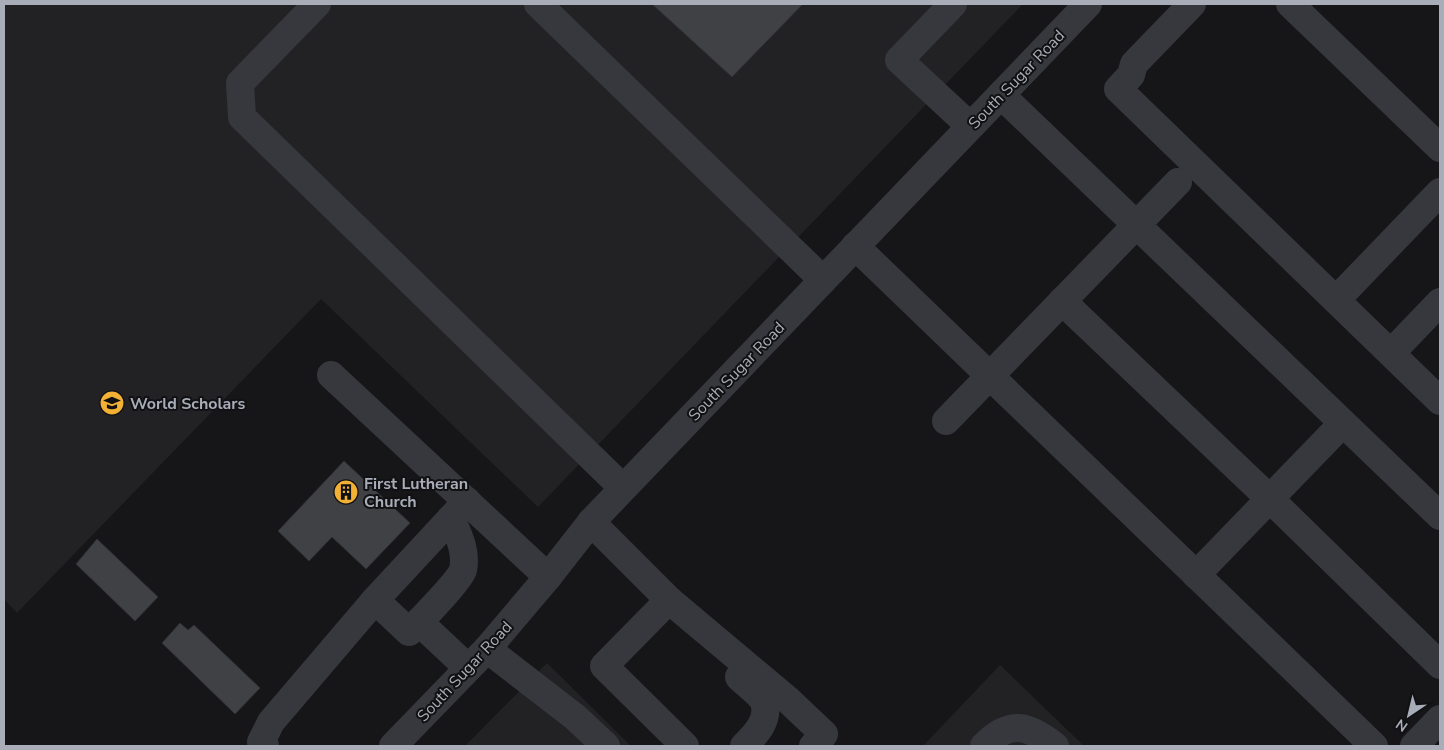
<svg xmlns="http://www.w3.org/2000/svg" width="1444" height="750" viewBox="0 0 1444 750" font-family="'Nunito Sans',sans-serif">
<style>
.built{fill:#222225}
.building{fill:#404145;stroke:#303034}
.lines{fill:none;stroke-linecap:round;stroke-linejoin:round}
.minor{stroke:#37383d;stroke-width:28}
.labels{text-anchor:middle;stroke-width:4;stroke-linejoin:round;paint-order:stroke}
.street-label{font-size:16px;fill:#a8adb8;stroke:#111113}
.poi-label{font-size:16px;font-weight:bold;fill:#a8adb8;stroke:#111113;text-anchor:start}
</style>
<rect width="100%" height="100%" fill="#161618"/>
<g class="built">
<path d="M4,4H1023L538,507L321,299L17,613L4,599Z"/>
<path d="M547,663L631,746H465Z"/>
<path d="M1000,665L1084,746H923Z"/>
</g>
<g class="building">
<path d="M652,4H803L732,77Z"/>
<path d="M344,461L410,523L366,569L332,537L309,561L278,531Z"/>
<path d="M97,539L158,597L135,621L76,564Z"/>
<path d="M180,623L188,630L194,625L260,688L235,714L162,643Z"/>
</g>
<g class="lines">
<g class="minor">
<path d="M317,4L240,83L242,117L623,488"/>
<path d="M538,4L823,280"/>
<path d="M953,4L899,60L970,126"/>
<path d="M1192,4L1134,64L1131,75L1118,89L1440,401"/>
<path d="M1290,4L1440,148"/>
<path d="M1001,95L1440,516"/>
<path d="M855,246L1374,746"/>
<path d="M1336,300L1440,192"/>
<path d="M1062,301L1270,499L1440,665"/>
<path d="M1391,353L1440,302"/>
<path d="M331,375L548,577"/>
<path d="M946,421L1178,182"/>
<path d="M591,522L669,600L787,699L824,734L813,746"/>
<path d="M1196,575L1343,423"/>
<path d="M375,600L409,632C418,623 461,579 463,570C467,551 458,534 451,518"/>
<path d="M669,600L604,666L685,746"/>
<path d="M419,622L468,668"/>
<path d="M487,649L575,717L606,746"/>
<path d="M739,677C745,683 761,695 764,702C770,720 755,735 744,746"/>
<path d="M265,746L261,742L271,722L375,600L467,501"/>
<path d="M393,746L487,649L548,577L591,522L1088,4"/>
<path d="M984,746C1010,719 1028,725 1055,746"/>
<path d="M1414,746L1440,719"/>
</g>
</g>
<defs>
<symbol id="school-disc" viewBox="-11 -11 22 22"><circle r="9.5" fill="#f2b134" stroke="#111113"/><path d="M0-5L7-2L0 1L-7-2ZM-4 1L0 2.5L4 1V4Q0 6-4 4Z" fill="#111"/></symbol>
<symbol id="building-disc" viewBox="-11 -11 22 22"><circle r="9.5" fill="#f2b134" stroke="#111113"/><path d="M-4-6H4V6H1V3H-1V6H-4ZM-2.5-4.3h1.7v1.8h-1.7ZM.8-4.3h1.7v1.8H.8ZM-2.5-1h1.7V.8h-1.7ZM.8-1h1.7V.8H.8Z" fill="#111"/></symbol>
</defs>
<g fill-rule="evenodd">
<use href="#school-disc" x="98" y="389" width="28" height="28"/>
<use href="#building-disc" x="332" y="478" width="28" height="28"/>
</g>
<g class="labels">
<g class="street-label">
<text transform="translate(1016 79) rotate(-46)" y="6">South Sugar Road</text>
<text transform="translate(736 371) rotate(-46)" y="6">South Sugar Road</text>
<text transform="translate(464 671) rotate(-47)" y="6">South Sugar Road</text>
</g>
<g class="poi-label">
<text x="130" y="409">World Scholars</text>
<text x="364" y="489">First Lutheran<tspan x="364" dy="18">Church</tspan></text>
</g>
</g>
<rect width="1444" height="750" fill="none" stroke="#a8adb8" stroke-width="10"/>
<g transform="translate(1409 715) rotate(215)" stroke="#111113" stroke-width="4" paint-order="stroke">
<path d="M0-4L9 19L0 12L-9 19Z" fill="#a8adb8"/>
<text y="-8" font-size="14" font-weight="bold" text-anchor="middle" fill="#a8adb8">N</text>
</g>
</svg>
